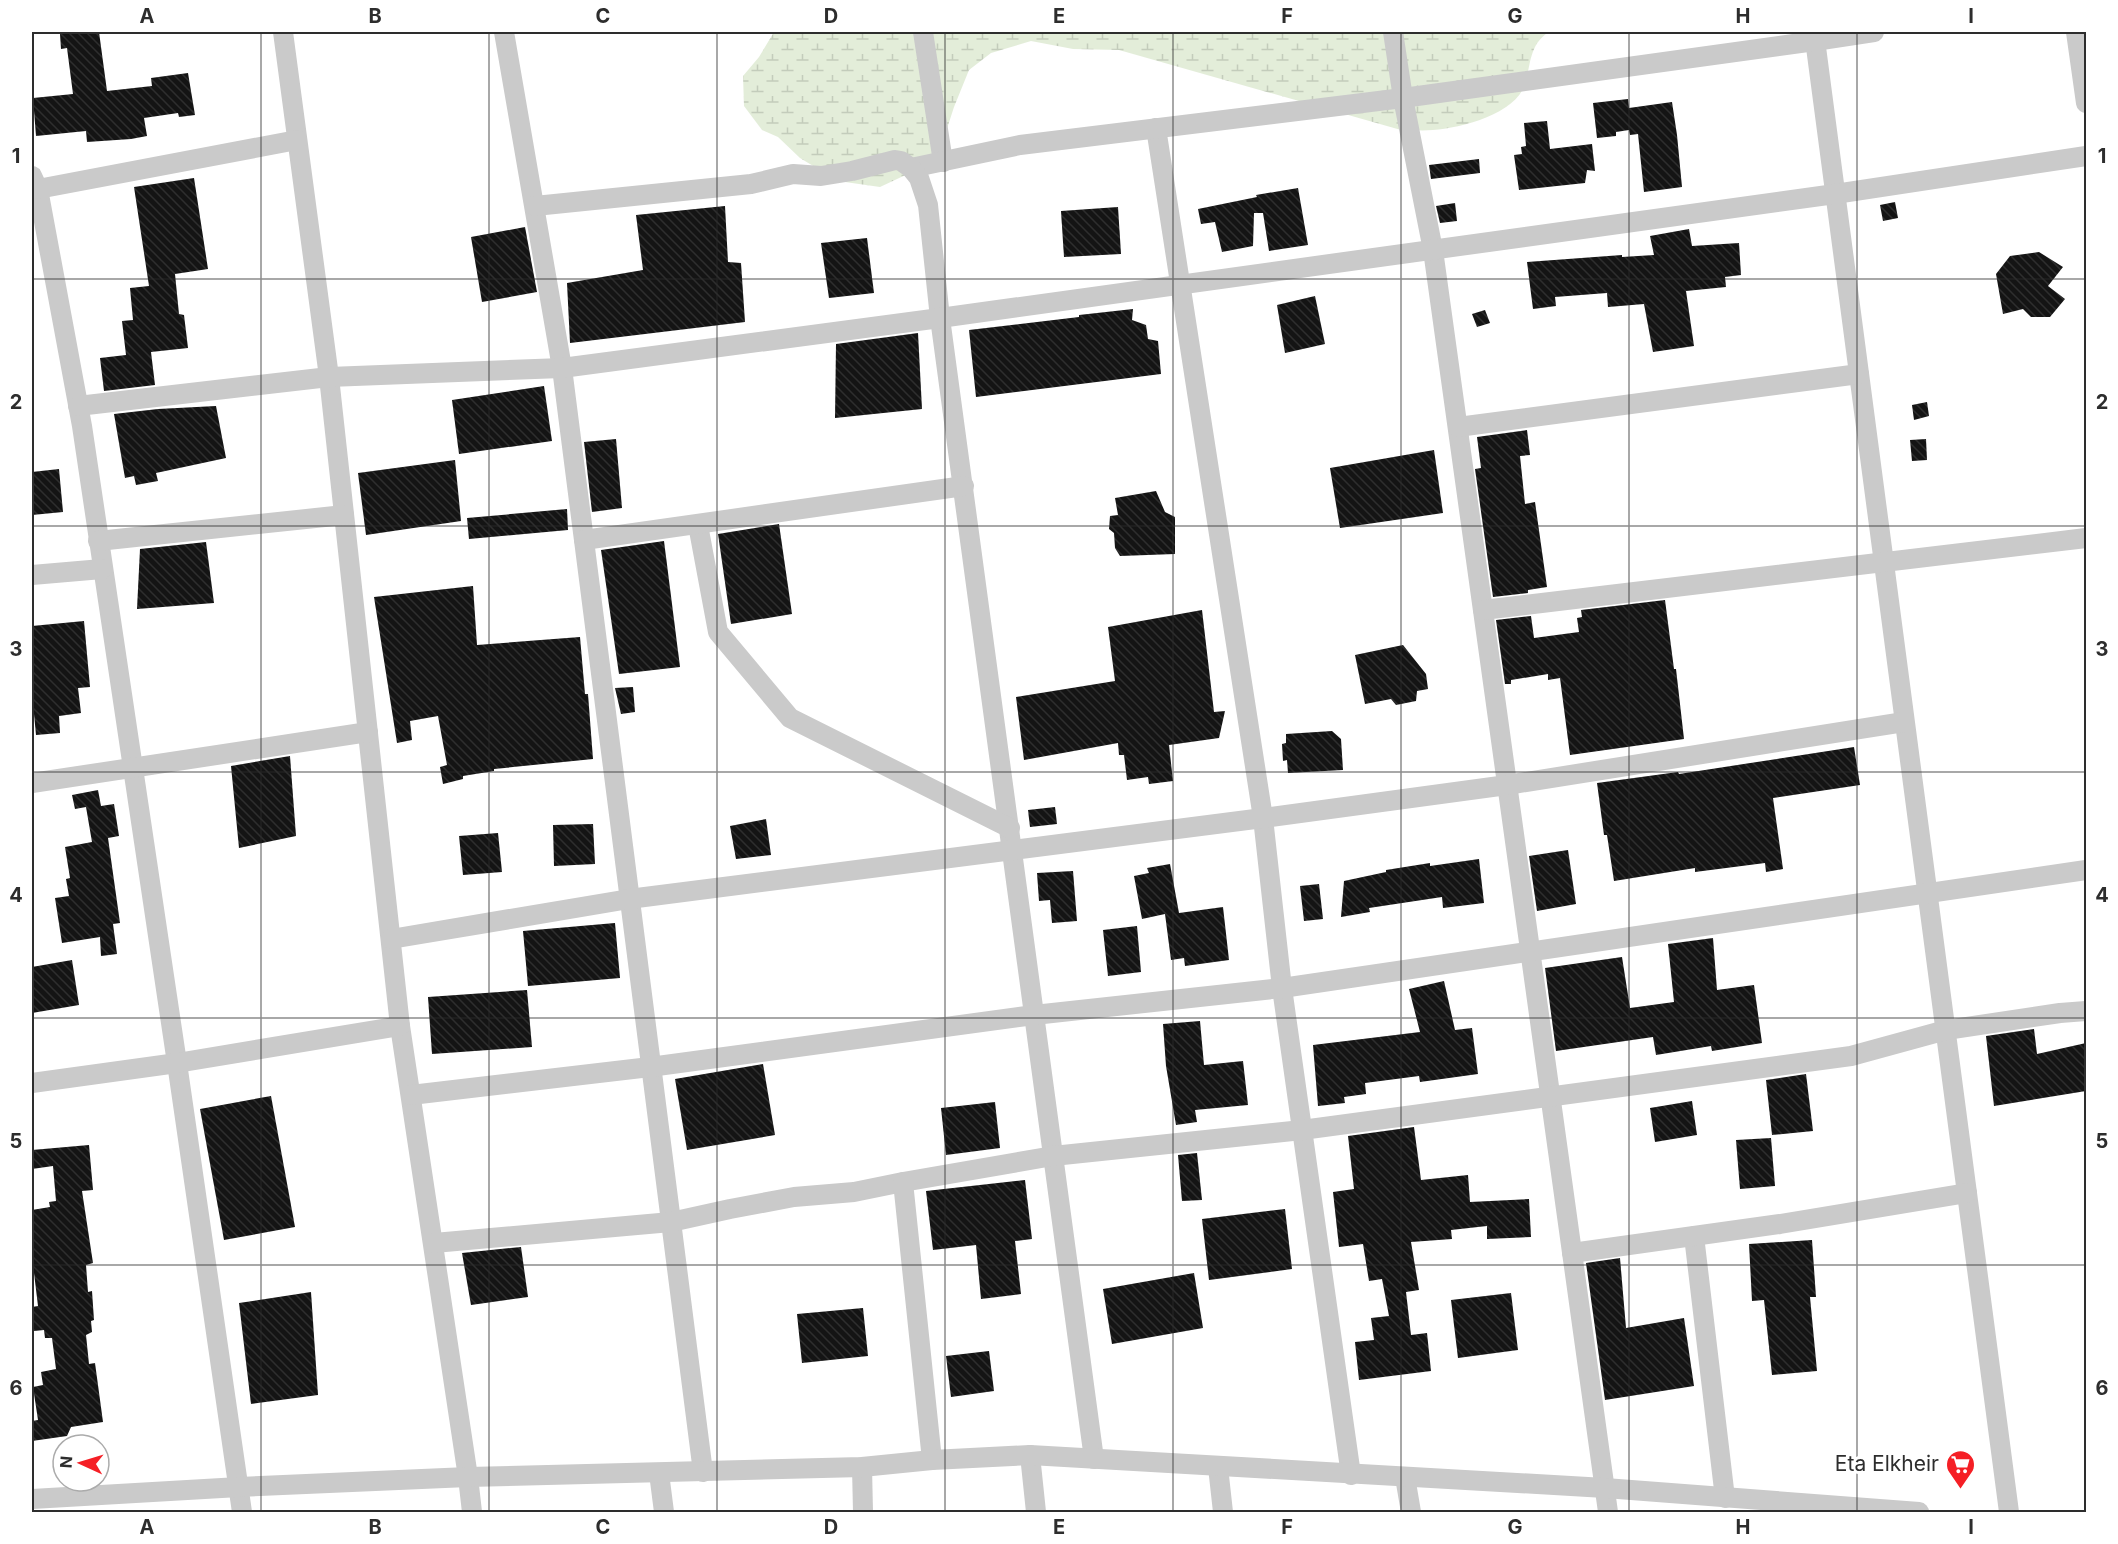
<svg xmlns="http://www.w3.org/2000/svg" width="2118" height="1544" viewBox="0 0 2118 1544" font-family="Inter,sans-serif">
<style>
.wetland{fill:url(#wetland-marsh)}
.building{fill:url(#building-back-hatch)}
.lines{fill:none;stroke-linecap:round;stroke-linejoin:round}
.minor{stroke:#cacaca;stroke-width:20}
.grid{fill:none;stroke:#2d2d2d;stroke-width:1.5;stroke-opacity:0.55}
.labels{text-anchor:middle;stroke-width:6;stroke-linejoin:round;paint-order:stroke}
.poi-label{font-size:21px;fill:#2d2d2d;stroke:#fff;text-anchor:end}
.neatline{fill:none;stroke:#2d2d2d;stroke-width:2}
.grid-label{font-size:20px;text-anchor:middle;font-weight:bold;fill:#2d2d2d}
</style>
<defs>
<pattern id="wetland-marsh" width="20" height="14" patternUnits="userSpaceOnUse" patternTransform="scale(1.5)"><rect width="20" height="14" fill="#e3edd9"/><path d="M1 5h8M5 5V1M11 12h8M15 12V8" fill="none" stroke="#c3ccbb"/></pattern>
<pattern id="building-back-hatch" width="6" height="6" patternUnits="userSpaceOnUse" patternTransform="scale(1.5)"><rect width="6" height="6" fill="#141414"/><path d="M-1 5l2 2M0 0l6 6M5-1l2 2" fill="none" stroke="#2e2e2e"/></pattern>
</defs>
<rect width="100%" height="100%" fill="#fff"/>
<path class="wetland" d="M774,32H1549C1529,44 1531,65 1525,84C1516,114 1461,128 1433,130C1423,131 1411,130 1401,130L1119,50L1073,49L1031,41L991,53L969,70L954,107L942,144L912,172L880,187L838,181L800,158L778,137L762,130L744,106L743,76L759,57Z"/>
<g class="building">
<path d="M83,32H99L107,91L152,86L151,78L188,73L195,115L179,117L178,113L144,118L147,136L131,139L87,142L86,131L36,136L33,98L73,94L67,48L61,49L60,34Z"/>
<path d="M1628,99L1629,108L1672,102L1677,135L1682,187L1644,192L1638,134L1630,135L1629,130L1616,132V136L1597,138L1593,103Z"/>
<path d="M1547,121L1550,149L1592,144L1595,171L1587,170L1585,183L1519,190L1514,155L1522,154L1521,147L1526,146L1524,123Z"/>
<path d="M1479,159L1480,173L1431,179L1429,165Z"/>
<path d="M194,178L208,269L175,274L179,314L184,315L188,348L151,352L155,385L104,391L100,358L126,355L122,321L133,320L130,288L149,286L134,187Z"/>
<path d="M1298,188L1308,245L1269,251L1263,213H1254L1253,246L1222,252L1215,222L1201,224L1198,209L1257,197L1256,195Z"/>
<path d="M1895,202L1898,218L1883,221L1880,205Z"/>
<path d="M1455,203L1457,221L1440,223L1436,206Z"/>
<path d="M725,206L728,262L741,263L745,322L570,343L567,283L643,270L636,215Z"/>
<path d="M1118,207L1121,254L1064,257L1061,211Z"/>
<path d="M525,227L537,292L482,302L471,237Z"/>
<path d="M1689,229L1692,246L1739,243L1741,275L1725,277L1726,287L1686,291L1694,346L1653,352L1644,304L1608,307L1607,293L1555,297L1556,306L1533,309L1527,262L1622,255V257L1654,255L1650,236Z"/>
<path d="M867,238L874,293L829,298L821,243Z"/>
<path d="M2039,252L2063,267L2048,286L2065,299L2050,317H2031L2023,309L2003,314L1996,274L2010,256Z"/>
<path d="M1315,296L1325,344L1285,353L1277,305Z"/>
<path d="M1133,309L1132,320L1146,325L1148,339L1158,341L1161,374L976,397L969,330L1079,317V315Z"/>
<path d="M1485,310L1490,323L1477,327L1472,314Z"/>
<path d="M918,333L922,409L835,418L836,344Z"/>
<path d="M544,386L552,441L459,454L452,400Z"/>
<path d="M1927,402L1929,416L1914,420L1912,405Z"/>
<path d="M216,406L226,458L156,473L158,481L136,485L134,476L125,478L114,414L158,409Z"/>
<path d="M1527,430L1530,455L1520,456L1525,504L1535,502L1547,587L1528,590V593L1493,597L1475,469L1481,468L1477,437Z"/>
<path d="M616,439L622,508L592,512L584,442Z"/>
<path d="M1926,439L1927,460L1912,461L1910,440Z"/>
<path d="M1434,450L1443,513L1340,528L1330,468Z"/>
<path d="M455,460L461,521L366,535L358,473Z"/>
<path d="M59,469L63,512L32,515V472Z"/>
<path d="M1156,491L1165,512L1175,517V554L1120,556L1115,548L1114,533L1109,529L1110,516L1118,515L1115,498Z"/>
<path d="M567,509L568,530L469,539L467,518Z"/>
<path d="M779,524L792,614L731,624L718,534Z"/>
<path d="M664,541L680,667L619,674L601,550Z"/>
<path d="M206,542L214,603L137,609L140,549Z"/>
<path d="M473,586L477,645L580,637L585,694H588L593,759L494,769V771L463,776V779L443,784L440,767L447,765L438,716L410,721L412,740L397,743L374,597Z"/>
<path d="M1665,600L1674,669H1676L1684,739L1570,755L1560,678L1548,680V674L1511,680V684H1505L1496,620L1531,616L1534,638L1579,632L1577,618L1582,617L1581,610Z"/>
<path d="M1202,610L1214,712L1225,711L1219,738L1169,745L1173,781L1149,784L1148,777L1127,780L1124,755H1119L1118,743L1024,760L1016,697L1115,681L1108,627Z"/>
<path d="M84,621L90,687L78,688L81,713L59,716L60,733L36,735L32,693V626Z"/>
<path d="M1403,645L1426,674L1428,689L1417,691L1416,701L1396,705L1391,699L1365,704L1355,655Z"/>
<path d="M633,687L635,712L621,714L615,688Z"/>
<path d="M1332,731L1341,739L1343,770L1288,773L1287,760L1283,761L1282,744L1286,743V734Z"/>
<path d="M1854,747L1860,785L1773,798L1783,869L1766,872L1765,863L1695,872V868L1614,881L1607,835H1604L1597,783L1678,772L1679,774Z"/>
<path d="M290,756L296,836L239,848L231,766Z"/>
<path d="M98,790L101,806L114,804L119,836L108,838L120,923L113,924L117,954L101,956L100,937L62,943L55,898L69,896L66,879L70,878L65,847L92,842L86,807L75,809L72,795Z"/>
<path d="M1055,807L1057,824L1030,827L1028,810Z"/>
<path d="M766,819L771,855L736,859L730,826Z"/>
<path d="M593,824L595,864L554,866L553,825Z"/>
<path d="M498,833L502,872L463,875L459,836Z"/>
<path d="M1568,850L1576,904L1537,911L1529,856Z"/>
<path d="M1479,859L1484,903L1443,908L1442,897L1369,908L1370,912L1341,917L1344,881L1386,872V870L1430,863V866Z"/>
<path d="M1170,864L1179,913L1223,907L1229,960L1185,966L1184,958L1171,960L1165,914L1142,919L1134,876L1149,873L1147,868Z"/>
<path d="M1073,871L1077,921L1052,923L1050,900L1039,901L1037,873Z"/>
<path d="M1319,884L1323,919L1304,921L1300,886Z"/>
<path d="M615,923L620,978L528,986L523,931Z"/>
<path d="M1137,926L1141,972L1108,976L1103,930Z"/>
<path d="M1713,938L1717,990L1754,985L1762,1043L1712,1051L1711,1046L1656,1055L1653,1037L1556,1051L1545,968L1622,957L1630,1008L1674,1002L1668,944Z"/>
<path d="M72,960L79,1005L32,1013V967Z"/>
<path d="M1444,981L1455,1030L1472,1028L1478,1074L1420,1082L1419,1076L1365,1083L1366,1094L1344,1097L1345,1103L1318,1106L1313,1045L1420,1032L1409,989Z"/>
<path d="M527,990L532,1047L432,1054L428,997Z"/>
<path d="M1200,1021L1204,1065L1243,1061L1248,1105L1195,1110L1197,1122L1176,1125L1166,1066L1163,1024Z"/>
<path d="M2034,1029L2037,1054L2086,1043V1091L1994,1106L1986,1036Z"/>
<path d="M763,1064L775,1135L687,1150L675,1079Z"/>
<path d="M1806,1074L1813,1131L1772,1135L1766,1080Z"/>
<path d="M271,1096L295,1227L224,1240L200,1109Z"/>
<path d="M1692,1101L1697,1135L1655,1142L1650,1108Z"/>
<path d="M995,1102L1000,1148L946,1155L941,1108Z"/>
<path d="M1414,1127L1421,1180L1468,1175L1470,1202L1529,1199L1531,1237L1487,1239V1226L1451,1230L1452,1239L1411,1242L1419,1290L1406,1292L1411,1335L1427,1333L1431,1371L1359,1380L1355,1342L1374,1340L1371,1318L1389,1316L1382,1279L1369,1281L1363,1244L1339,1247L1333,1192L1354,1189L1348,1136Z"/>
<path d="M1771,1138L1775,1186L1740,1189L1736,1140Z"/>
<path d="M89,1145L93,1190L82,1191L93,1263L86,1265L88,1292L92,1291L94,1320L91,1321L92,1332L86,1335L89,1364L95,1363L103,1422L71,1427L67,1436L32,1441V1421L38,1420L33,1387L43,1385L41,1372L56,1369L52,1338H45L44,1330L34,1331L32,1307L38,1306L34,1273H32V1210L50,1207L49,1202L56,1201L53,1166L32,1169V1150Z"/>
<path d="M1197,1153L1202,1200L1182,1201L1178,1155Z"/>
<path d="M1025,1180L1032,1239L1015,1241L1021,1294L981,1299L976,1245L933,1250L926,1191Z"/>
<path d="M1285,1209L1292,1269L1209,1280L1202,1219Z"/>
<path d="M1812,1240L1816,1297H1810L1817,1371L1772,1375L1764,1300L1752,1301L1749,1244Z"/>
<path d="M521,1247L528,1297L471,1305L462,1253Z"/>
<path d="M1620,1258L1626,1328L1684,1318L1694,1386L1605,1400L1586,1263Z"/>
<path d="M1194,1273L1203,1328L1112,1344L1103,1289Z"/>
<path d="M311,1292L318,1395L251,1404L239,1303Z"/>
<path d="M1511,1293L1518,1350L1458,1358L1451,1300Z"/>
<path d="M863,1308L868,1356L802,1363L797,1314Z"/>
<path d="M989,1351L994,1391L951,1397L946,1356Z"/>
</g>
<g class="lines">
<g class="minor">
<path d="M283,32L329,377L400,1026L468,1477L472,1512"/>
<path d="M504,32L562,368L703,1472"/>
<path d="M923,32L943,162"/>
<path d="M1393,32L1403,98L1433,250L1608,1512"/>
<path d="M1814,32L2009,1512"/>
<path d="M2076,32L2086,103"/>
<path d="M1156,128L1263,818L1282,988L1351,1475"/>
<path d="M911,168L1020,145L1403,98L1815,41L1874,32"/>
<path d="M32,176L38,189L82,426L177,1063L242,1512"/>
<path d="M38,189L297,140"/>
<path d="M535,206L751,184L793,174L821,176L852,171L895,160L901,161L911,168L919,178L928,205L940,318L1094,1459"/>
<path d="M78,406L329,377L562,368L940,318L1835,194L2086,156"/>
<path d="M1458,427L1859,374"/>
<path d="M698,525L718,632L790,718L1010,828"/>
<path d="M584,540L964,486"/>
<path d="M98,541L344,515"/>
<path d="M32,575L102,569"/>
<path d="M1483,610L2086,538"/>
<path d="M32,783L368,732"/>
<path d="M391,939L629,899L1263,818L1507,785L1904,722"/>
<path d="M32,1083L177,1063L400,1026"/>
<path d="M411,1095L650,1067L1034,1015L1282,988L2086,870"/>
<path d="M1694,1236L1725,1498"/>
<path d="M434,1243L671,1222L730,1209L794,1197L854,1192L903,1182"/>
<path d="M1572,1253L1780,1224L1967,1193"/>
<path d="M1030,1455L1036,1512"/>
<path d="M932,1460L903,1182L1053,1156L1302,1130L1851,1056L1946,1030L2060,1013L2086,1011"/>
<path d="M862,1467L863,1512"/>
<path d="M1218,1467L1223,1512"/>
<path d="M659,1473L664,1512"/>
<path d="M1405,1477L1411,1512"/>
<path d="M32,1499L239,1487L468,1477L862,1467L932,1460L1030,1455L1605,1488L1919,1512"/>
</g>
</g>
<path class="grid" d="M261,32V1512M489,32V1512M717,32V1512M945,32V1512M1173,32V1512M1401,32V1512M1629,32V1512M1857,32V1512M32,279H2086M32,526H2086M32,772H2086M32,1018H2086M32,1265H2086"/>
<defs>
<symbol id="supermarket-pin" viewBox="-11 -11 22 30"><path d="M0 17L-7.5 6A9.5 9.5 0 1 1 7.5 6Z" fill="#f51f25" stroke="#fff"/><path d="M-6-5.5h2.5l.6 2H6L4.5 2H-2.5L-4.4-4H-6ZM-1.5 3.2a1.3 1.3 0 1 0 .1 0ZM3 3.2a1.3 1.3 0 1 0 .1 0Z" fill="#fff"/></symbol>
</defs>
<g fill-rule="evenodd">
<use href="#supermarket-pin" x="1944" y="1448" width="33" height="45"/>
</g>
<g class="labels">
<g class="poi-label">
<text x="1939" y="1471">Eta Elkheir</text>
</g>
</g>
<rect width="2118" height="1544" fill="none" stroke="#ffffff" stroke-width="66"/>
<g transform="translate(81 1463) rotate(274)"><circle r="28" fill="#ffffff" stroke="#ababab" stroke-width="1.5"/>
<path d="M0-4.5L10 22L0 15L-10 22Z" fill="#f51f25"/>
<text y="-9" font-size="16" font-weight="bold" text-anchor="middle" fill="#2d2d2d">N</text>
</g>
<rect x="33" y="33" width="2052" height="1478" class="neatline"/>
<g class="grid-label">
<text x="147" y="23">A</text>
<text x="375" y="23">B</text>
<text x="603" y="23">C</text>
<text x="831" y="23">D</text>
<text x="1059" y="23">E</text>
<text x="1287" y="23">F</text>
<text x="1515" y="23">G</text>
<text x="1743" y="23">H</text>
<text x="1971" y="23">I</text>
<text x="16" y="163">1</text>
<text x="2102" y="163">1</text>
<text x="16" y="409">2</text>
<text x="2102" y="409">2</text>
<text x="16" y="656">3</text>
<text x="2102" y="656">3</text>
<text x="16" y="902">4</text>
<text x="2102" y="902">4</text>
<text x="16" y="1148">5</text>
<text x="2102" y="1148">5</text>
<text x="16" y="1395">6</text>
<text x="2102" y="1395">6</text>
<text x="147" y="1534">A</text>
<text x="375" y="1534">B</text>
<text x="603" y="1534">C</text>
<text x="831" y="1534">D</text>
<text x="1059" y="1534">E</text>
<text x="1287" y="1534">F</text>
<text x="1515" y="1534">G</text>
<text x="1743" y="1534">H</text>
<text x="1971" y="1534">I</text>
</g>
</svg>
